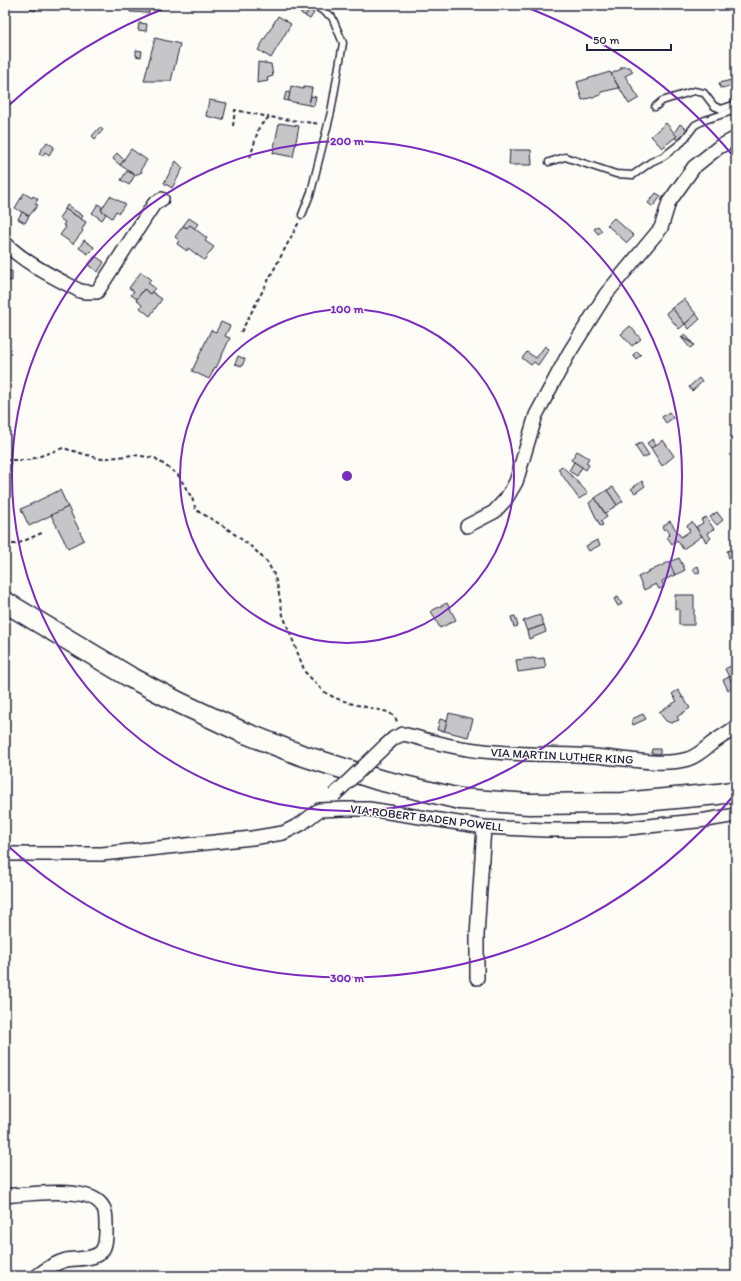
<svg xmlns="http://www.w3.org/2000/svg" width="741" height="1281" viewBox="0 0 741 1281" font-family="Itim,sans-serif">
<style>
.building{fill:#c6c6c8;stroke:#22223b}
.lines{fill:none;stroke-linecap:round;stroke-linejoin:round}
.lane-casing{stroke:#22223b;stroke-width:9}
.street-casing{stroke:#22223b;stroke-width:16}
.primary-casing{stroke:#22223b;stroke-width:23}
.path{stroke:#22223b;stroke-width:2;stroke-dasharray:4 3;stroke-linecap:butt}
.lane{stroke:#fdfcf7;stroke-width:6}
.street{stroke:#fdfcf7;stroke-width:13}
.primary{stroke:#fdfcf7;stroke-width:20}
.street-bridge-casing{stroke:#22223b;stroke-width:16;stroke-linecap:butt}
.street-bridge{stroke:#fdfcf7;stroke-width:13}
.ring{fill:none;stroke:#7b2cbf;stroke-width:2}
.labels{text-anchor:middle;stroke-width:3;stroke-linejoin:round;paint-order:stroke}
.street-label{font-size:12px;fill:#22223b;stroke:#fdfcf7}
.centre{fill:#7b2cbf;stroke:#fdfcf7;stroke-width:2}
.ring-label{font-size:12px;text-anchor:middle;font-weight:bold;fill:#7b2cbf;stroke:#fdfcf7;stroke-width:3;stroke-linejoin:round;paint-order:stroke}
</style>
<rect width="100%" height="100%" fill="#fdfcf7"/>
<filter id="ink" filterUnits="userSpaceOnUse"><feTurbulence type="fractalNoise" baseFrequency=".025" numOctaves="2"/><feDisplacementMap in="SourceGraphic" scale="8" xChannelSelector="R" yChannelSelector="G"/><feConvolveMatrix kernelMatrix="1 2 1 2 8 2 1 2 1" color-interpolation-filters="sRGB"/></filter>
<g filter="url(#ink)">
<g class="building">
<path d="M32,5H37L35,11L31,10Z"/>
<path d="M130,5H149V13L130,12Z"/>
<path d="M295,5H307L311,7L306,16L300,13L301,11L294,6Z"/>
<path d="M309,10L314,13L310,19L305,16Z"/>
<path d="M278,16L291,24L271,58L258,50Z"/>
<path d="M139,23L147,24L146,31L138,30Z"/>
<path d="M155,38L180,44L171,81H144Z"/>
<path d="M136,50L142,51L141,57L136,56Z"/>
<path d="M258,62L271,64L273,76L267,78L268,81L257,83Z"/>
<path d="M621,67H630L633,72L625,76L639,98L629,104L611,74L621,69Z"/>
<path d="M610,72L619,88L601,92V95L582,100L577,82Z"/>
<path d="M736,79V86L720,88L719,83Z"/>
<path d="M291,86L303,89L304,87L312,88L309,105L288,101Z"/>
<path d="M286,92L290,93L288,101L284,100Z"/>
<path d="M311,96L316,97L314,106L309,105Z"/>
<path d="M209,100L227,103L223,120L206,116Z"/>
<path d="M279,123L299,126L293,157L273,153Z"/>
<path d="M666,123L677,136L662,148L651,136Z"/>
<path d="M680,124L688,130L680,142L675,138L677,136L674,133Z"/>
<path d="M100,127L103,130L95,139L92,136Z"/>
<path d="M47,142L54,147L49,155L45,152L43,156L39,153Z"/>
<path d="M131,149L147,160L141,169L142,172L135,175L120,165Z"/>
<path d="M510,150H531L532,165H509Z"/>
<path d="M117,153L124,160L120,165L113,159Z"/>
<path d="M176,161L183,168L172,188L164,183Z"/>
<path d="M127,171L135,175L129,185L121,180Z"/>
<path d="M24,193L32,198L33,196L38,199L35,204L38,205L29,216L15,208Z"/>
<path d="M656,193L661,196L653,207L648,203Z"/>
<path d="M110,196L125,204L119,213L116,211L112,218L101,210Z"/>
<path d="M98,204L102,207L101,210L106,214L102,220L92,213Z"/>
<path d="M67,205L83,216L81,219L65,209Z"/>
<path d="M65,209L86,222L82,229L83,231L73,244L60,235L66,227L63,225L65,222L59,218Z"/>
<path d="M22,212L29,216L25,223L18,219Z"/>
<path d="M189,218L198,224L194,229L190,225L187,228L183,226Z"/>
<path d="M614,218L634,236L627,243L607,225Z"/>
<path d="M190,225L207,238L205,241L214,247L204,260L188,248L187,251L177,244L179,240L175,237L183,226L187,228Z"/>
<path d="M598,226L602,231L598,234L594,229Z"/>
<path d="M84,240L94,247L91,252L90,251L88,254L79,248Z"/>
<path d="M95,256L104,262L98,272L88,265Z"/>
<path d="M6,271H12V281L5,280Z"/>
<path d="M141,272L151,279L148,283L155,288L150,294L144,289L137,299L131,295L134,291L129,288Z"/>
<path d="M144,289L150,294L152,292L162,299L150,316L140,308L142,305L136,300Z"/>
<path d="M684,299L696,314L685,324L672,308Z"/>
<path d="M672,308L685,324L679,329L666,313Z"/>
<path d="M696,314L700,319L689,329L685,324Z"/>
<path d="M221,322L230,326L225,336L230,338L216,368L215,367L209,379L192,371L211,330L216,332Z"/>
<path d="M630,326L641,339L632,346L621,334Z"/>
<path d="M685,334L693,344L681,337Z"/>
<path d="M681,337L693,344L694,345L690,348Z"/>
<path d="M545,346L549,349L538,365L534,362L531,365L522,358L527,352L536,358Z"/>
<path d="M637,351L641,355L636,359L633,355Z"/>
<path d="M238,356L245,359L242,366L235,364Z"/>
<path d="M699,378L702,382L692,391L689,387Z"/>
<path d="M669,412L673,418L666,423L662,417Z"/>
<path d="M653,439L656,445L651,448L647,443Z"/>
<path d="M663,440L674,456L662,466L651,448Z"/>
<path d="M641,443L649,455L643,458L635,446Z"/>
<path d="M577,451L589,458L586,463L589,465L586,470L571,460Z"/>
<path d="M574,462L582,467L577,476L569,471Z"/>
<path d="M562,466L588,493L579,499L558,469Z"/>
<path d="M642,481L645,486L635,493L631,489Z"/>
<path d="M613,487L623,501L617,505L607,490Z"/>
<path d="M60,490L68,507L29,526L21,509Z"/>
<path d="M607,490L617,505L605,513L595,498Z"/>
<path d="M595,498L607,517L601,521L603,525L600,526L589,503Z"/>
<path d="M68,507L84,540L68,548L51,515Z"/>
<path d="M717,512L723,520L717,525L710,517Z"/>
<path d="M706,517L714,529L707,533L711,538L706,542L696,527L703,523L701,520Z"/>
<path d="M670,521L681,537L690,531L687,526L692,522L702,536L683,549L677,540L672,544L667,537L670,534L666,528L664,530L662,527Z"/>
<path d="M597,540L600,545L589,551L586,546Z"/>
<path d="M735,549L736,557L729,558L727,551Z"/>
<path d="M679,558L685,570L675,575L669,562Z"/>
<path d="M669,562L675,575L662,581L664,587L659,589L656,584L644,590L638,577Z"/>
<path d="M698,566L700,572L695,573L693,568Z"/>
<path d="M675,595H694V625H679V609H675Z"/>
<path d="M618,597L622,604L618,606L614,599Z"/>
<path d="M447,603L456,620L440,628L431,611Z"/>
<path d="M540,615L544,625L527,631L523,621Z"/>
<path d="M515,616L518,626L514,627L511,617Z"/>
<path d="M544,625L546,632L529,639L527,631Z"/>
<path d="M534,658L535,659L544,658L546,668L518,672L516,660Z"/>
<path d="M736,663V673L729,677L725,669Z"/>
<path d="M729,677L734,686L728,690L723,680Z"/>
<path d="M678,690L682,696L681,698L683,697L690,708L677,717L679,720L671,723L666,721L659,712L677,701L672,694Z"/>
<path d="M449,713L473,719L468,737L444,731Z"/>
<path d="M643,714L646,719L633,725L632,719Z"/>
<path d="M440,719L447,721L444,731L437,730Z"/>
<path d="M652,749H660V754L651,753Z"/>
</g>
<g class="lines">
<defs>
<g id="lane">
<path d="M655,107L662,101L694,91L704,93L714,106L721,109L736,104"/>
<path d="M549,162L565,157L616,174L633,175L651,162L664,156L682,142L695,125L705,120L736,110"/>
<path d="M302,215L311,192L331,112L343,43L332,17L314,5"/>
</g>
<g id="street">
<path d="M5,243C26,264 54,277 80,291L86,292H97L154,204L162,199"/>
<path d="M467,526L494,512L506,499L516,482L536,415L569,353L606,294L661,228L669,202L694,167L719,147L736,138"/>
<path d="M384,747L394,738L403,734C424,739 446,746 468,749C510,756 552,753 595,756C623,758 661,767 688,759C697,756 704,750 711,744C719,738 728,733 736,727"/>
<path d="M5,854H102L252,838L283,833L301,824L319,810L343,809H369L484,827L545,830H610L706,820L736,815"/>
<path d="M477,978V935L484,827"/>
<path d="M5,1196C26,1194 85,1186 100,1203C106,1209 106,1217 106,1225C106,1234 107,1245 101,1252C93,1260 77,1258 66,1260C55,1263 46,1269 37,1276"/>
</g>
<path id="primary" d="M5,602L130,677L180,703L240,731L301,755L379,780L460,799L529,804L623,803L718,794L736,791"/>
</defs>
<use href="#lane" class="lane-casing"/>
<use href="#street" class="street-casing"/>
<use href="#primary" class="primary-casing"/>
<g class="path">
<path d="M233,126L235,110L269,117"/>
<path d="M250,158L259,127L269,117L320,124"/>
<path d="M241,332L299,222"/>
<path d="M5,460H29L63,448L101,459L134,455L155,458L178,475L192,498L196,510L225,527L253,548L267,562L273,572L277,584L283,615L305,672L323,691L335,698L353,704L388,712L395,717L398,724"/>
<path d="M5,544H17L44,532"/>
</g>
<use href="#lane" class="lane"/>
<use href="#street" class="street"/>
<use href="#primary" class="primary"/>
<defs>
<path id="street-bridge" d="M334,795L384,747"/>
</defs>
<use href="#street-bridge" class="street-bridge-casing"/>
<use href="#street-bridge" class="street-bridge"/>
</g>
</g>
<g class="ring">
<circle cx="347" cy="476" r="167"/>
<circle cx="347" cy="476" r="335"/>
<path d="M734 795A502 502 0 0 1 8 846M8 106A502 502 0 0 1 171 6M523 6A502 502 0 0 1 734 157"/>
</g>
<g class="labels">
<g class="street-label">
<text transform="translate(562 756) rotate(3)" y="4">VIA MARTIN LUTHER KING</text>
<text transform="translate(427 818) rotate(7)" y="4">VIA ROBERT BADEN POWELL</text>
</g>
</g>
<circle cx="347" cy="476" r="6" class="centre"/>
<g class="ring-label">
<text x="347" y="145">200 m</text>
<text x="347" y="313">100 m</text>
<text x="347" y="982">300 m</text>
</g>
<rect width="741" height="1281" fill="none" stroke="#fdfcf7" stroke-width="20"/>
<rect x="10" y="10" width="721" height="1261" fill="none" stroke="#22223b" stroke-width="1.5" filter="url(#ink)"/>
<path d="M587 44v6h84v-6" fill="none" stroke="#22223b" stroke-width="2"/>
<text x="593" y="44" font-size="12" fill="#22223b" stroke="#fdfcf7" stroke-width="3" paint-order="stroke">50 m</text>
</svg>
